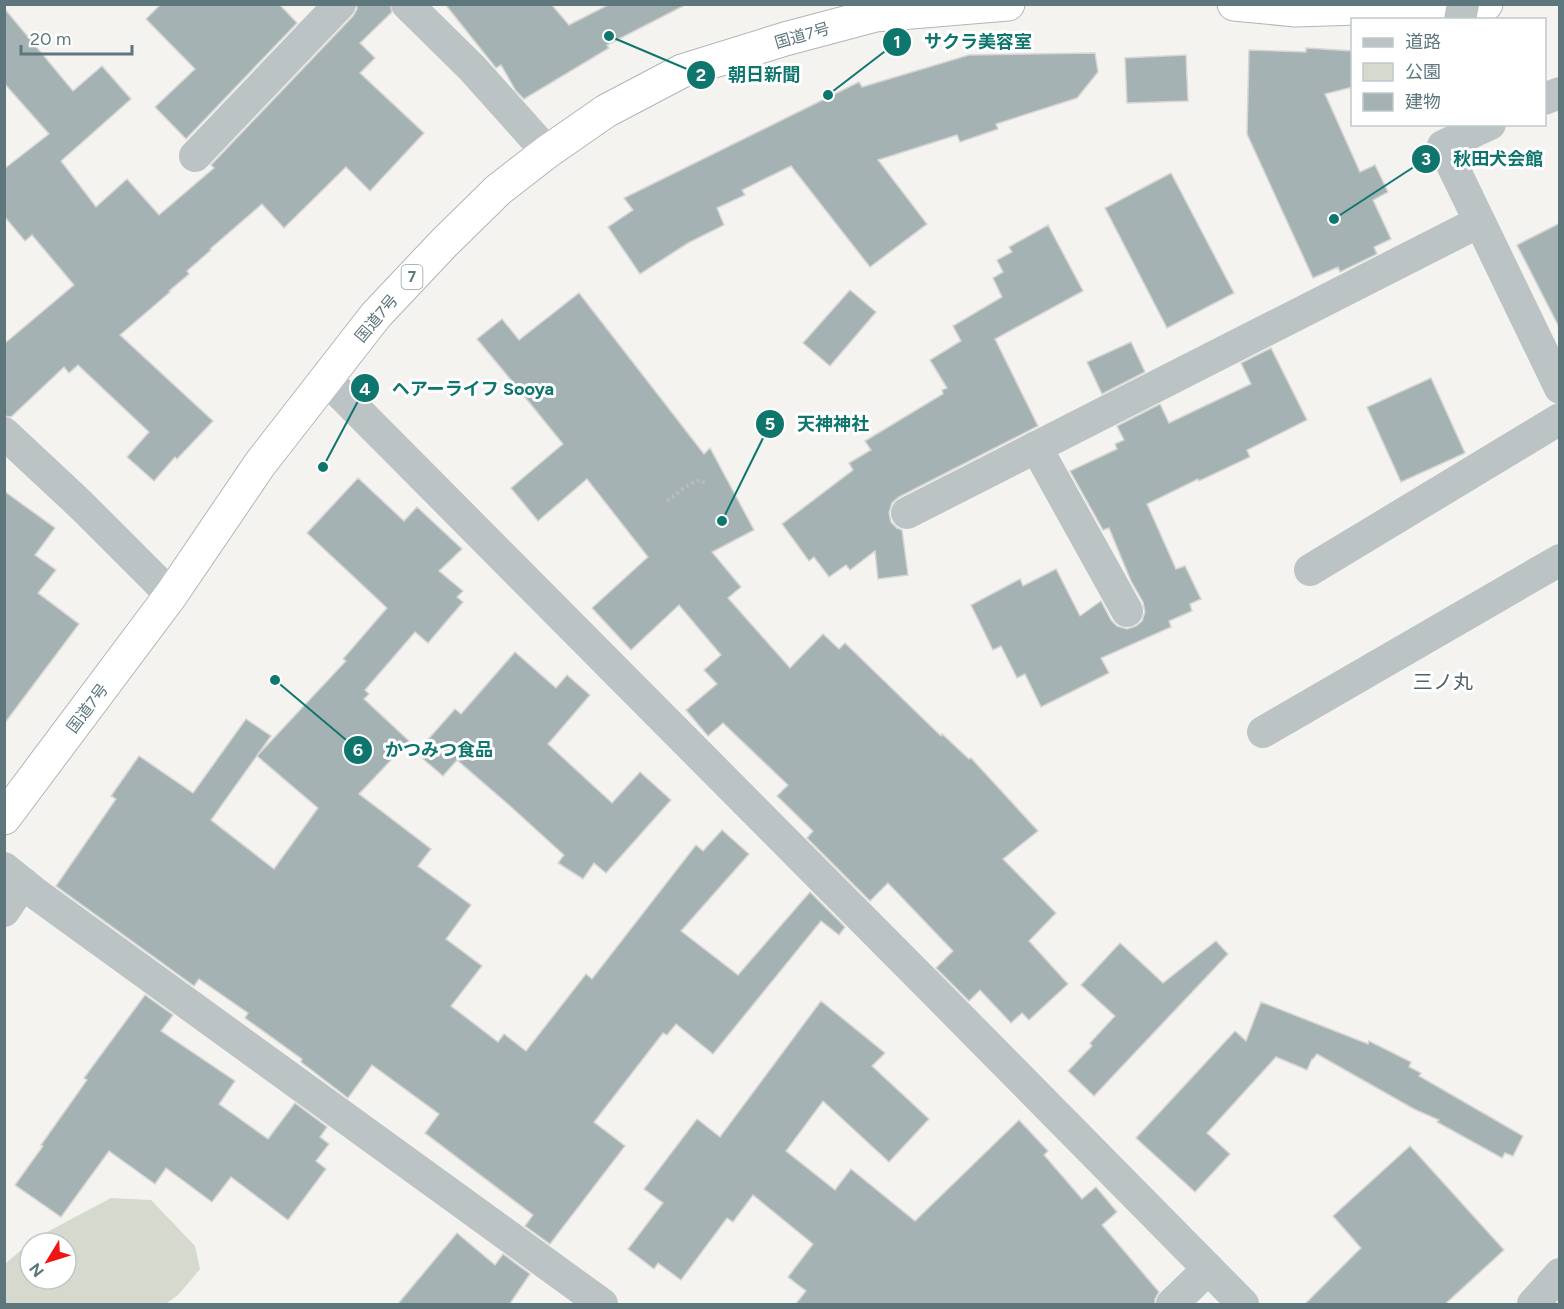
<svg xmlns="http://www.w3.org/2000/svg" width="1564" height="1309" viewBox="0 0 1564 1309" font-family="Figtree,'Noto Sans JP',sans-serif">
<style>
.green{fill:#d5d9ce;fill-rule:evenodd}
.building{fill:#a5b2b4;stroke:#d5d5d2;stroke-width:1.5}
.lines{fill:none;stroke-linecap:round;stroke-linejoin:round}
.highway-casing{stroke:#afb6b7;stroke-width:35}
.path{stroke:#b6bbbc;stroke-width:4;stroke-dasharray:3 3;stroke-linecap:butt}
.street{stroke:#bcc3c5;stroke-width:32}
.highway{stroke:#fff;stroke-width:33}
.street-bridge{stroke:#bcc3c5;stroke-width:32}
.labels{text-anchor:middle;stroke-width:6;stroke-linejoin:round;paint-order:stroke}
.shield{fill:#fff;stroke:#8ea0a4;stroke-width:1.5}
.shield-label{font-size:15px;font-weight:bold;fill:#5d777d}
.street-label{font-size:16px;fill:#5d777d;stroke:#fff}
.quarter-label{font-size:20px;fill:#4f6267;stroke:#fff}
.leader{fill:none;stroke:#0f766e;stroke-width:2}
.callout-dot{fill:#0f766e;stroke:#fff;stroke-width:2}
.mark-label{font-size:18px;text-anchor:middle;font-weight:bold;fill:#fff}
.callout-label{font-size:18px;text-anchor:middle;font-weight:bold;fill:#0f766e;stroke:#fff;stroke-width:6;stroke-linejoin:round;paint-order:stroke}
</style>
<rect width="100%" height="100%" fill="#f4f3ef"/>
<path class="green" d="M111,1198L151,1200L195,1246L200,1269L179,1294L166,1304H5V1264L34,1239ZM30,1243H66V1279H30Z"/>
<g class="building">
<path d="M161,4H279L297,23L186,139L155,107L195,69L146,19Z"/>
<path d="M357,4H390L392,12L360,43L375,58L360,73L424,133L370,191L346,167L284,228L262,204L210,249L211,250L187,271L189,274L169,291L170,292L120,335L213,421L177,459L175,457L154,481L127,457L149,432L78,365L69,373L64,367L11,417L4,416V344L74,285L32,235L25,241L4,216V169L49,134L4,83V8L73,91L102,66L131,99L61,161L96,207L127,179L159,215L214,168L211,165L353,16L357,9Z"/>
<path d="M445,4H551L569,25L610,4H687L607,45L609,48L524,99L516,91L501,65L496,68Z"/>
<path d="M1306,48L1353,51V87L1325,94L1360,172L1375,165L1388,192L1373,200L1391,239L1374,247L1377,254L1340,272L1338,267L1313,278L1247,134L1249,50L1306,52Z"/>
<path d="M1095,53L1098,72L1077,98L996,124L998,129L960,142L957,135L878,160L927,224L870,267L791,166L742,190L745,195L717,208L724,225L688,243L640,274L608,227L633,210L624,198L859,82L862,87L969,55Z"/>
<path d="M1186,55L1188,101L1127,103L1125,58Z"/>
<path d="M1171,173L1234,293L1167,328L1105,208Z"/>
<path d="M1560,223V329L1517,245Z"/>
<path d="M1048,225L1083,291L995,339L1038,426L899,497L892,503L889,513L891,522L897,528L902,530L908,575L878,579L875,551L850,570L846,565L829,577L814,557L809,561L782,524L853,470L849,463L871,450L865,441L943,394L942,390L947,388L930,360L961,341L953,326L1002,297L993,278L1003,272L997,260L1012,252L1009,247Z"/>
<path d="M850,290L876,312L830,366L803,343Z"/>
<path d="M579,293L704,454L710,448L754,530L712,552L741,587L728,598L790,668L823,634L839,649L845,643L941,736L942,734L969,759L971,758L1038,831L1003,859L1056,913L1029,941L1068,984L1029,1020L1022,1013L1011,1023L980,990L969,1001L936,968L953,951L888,883L870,901L807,838L813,831L777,796L788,785L723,723L708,736L686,710L717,684L704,670L721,655L679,605L631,650L592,608L648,557L587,479L538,521L511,488L563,444L511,380L477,339L502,319L519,340Z"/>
<path d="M1131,342L1145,372L1102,394L1087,362Z"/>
<path d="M1271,348L1307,420L1247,450L1250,457L1199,481L1198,479L1147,504L1176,569L1185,566L1201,599L1190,604L1192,611L1169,621L1171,627L1101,658L1109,673L1041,707L1025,674L1017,678L1001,646L993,650L971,605L1020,579L1023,586L1056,569L1080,616L1101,601L1111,620L1117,626L1127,629L1136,626L1142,621L1145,612L1143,602L1131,581L1109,528L1103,530L1070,471L1117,449L1115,444L1124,440L1117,426L1160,404L1169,423L1251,384L1241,363Z"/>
<path d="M1431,378L1465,453L1401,482L1367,407Z"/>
<path d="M358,478L404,521L417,507L462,549L439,571L463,591L457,597L463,602L428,643L415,632L365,690L369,694L364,699L409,741L359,794L431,849L418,866L471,905L446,939L482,966L451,1006L498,1042L504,1034L526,1051L586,974L592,979L696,845L703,851L722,830L749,854L681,931L738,975L810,892L845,927L839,935L821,921L713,1054L676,1024L667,1035L663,1033L594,1122L625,1146L550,1244L525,1226L533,1215L425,1133L439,1114L372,1065L348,1098L301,1062L302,1059L245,1018L248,1013L199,979L194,986L56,886L116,799L111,796L139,756L193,793L246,719L271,736L211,820L274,869L318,808L257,756L346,661L343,659L387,608L307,533Z"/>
<path d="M4,491L55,528L35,555L56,570L38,593L79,624L4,724Z"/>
<path d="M515,652L556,688L567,675L590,695L548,744L612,803L640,772L671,800L606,873L594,863L583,879L558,863L564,855L509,805L457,760L443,776L416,753L455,709L461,714Z"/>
<path d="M1216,941L1228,954L1094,1096L1068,1071L1092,1046L1090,1043L1115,1016L1081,985L1120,943L1163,983Z"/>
<path d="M145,995L173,1015L161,1031L235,1081L219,1104L268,1139L295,1103L327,1127L320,1137L329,1144L316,1161L326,1169L288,1220L231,1177L212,1202L166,1168L155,1184L109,1151L61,1217L15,1185L43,1146L41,1145L87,1080L84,1078Z"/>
<path d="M821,1001L885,1053L872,1066L929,1119L889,1162L823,1101L786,1151L835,1190L851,1169L915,1221L1019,1120L1048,1151L1044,1155L1082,1199L1096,1187L1117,1212L1102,1225L1159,1292L1155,1299V1305H795L806,1291L788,1277L813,1244L753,1195L733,1222L727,1218L681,1280L658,1263L654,1269L628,1249L663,1203L644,1189L697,1119L720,1137Z"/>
<path d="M1261,1002L1368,1044L1369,1041L1411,1062L1409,1067L1421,1073L1419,1076L1523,1136L1513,1156L1505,1153L1502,1158L1437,1122L1439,1120L1414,1109L1317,1054L1313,1059H1312L1307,1070L1276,1057L1207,1133L1230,1154L1195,1192L1136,1138L1235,1031L1246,1041Z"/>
<path d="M1410,1146L1504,1250L1444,1305H1304L1361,1248L1333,1216Z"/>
<path d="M457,1233L495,1265L503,1254L530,1274L509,1305H397Z"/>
</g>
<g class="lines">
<defs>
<g id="highway">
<path d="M1234,4L1295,10L1486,4"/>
<path d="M4,818L171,595L260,464L376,315L444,243L498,190L547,152L606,111L682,71L785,39L875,15L1008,4"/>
</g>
</defs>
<use href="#highway" class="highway-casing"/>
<path class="path" d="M667,501L688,485L700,480L707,484"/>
<g class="street">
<path d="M407,4L472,68L547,152"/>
<path d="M1544,99L1560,93"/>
<path d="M1490,124L1443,146L1560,388"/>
<path d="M195,156L340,4"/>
<path d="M326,379L934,991L1243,1304"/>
<path d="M4,433L81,505L171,595"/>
<path d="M1036,447L1127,611"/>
<path d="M907,513L1479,222"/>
<path d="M1310,570L1560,419"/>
<path d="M1263,732L1560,560"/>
<path d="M4,868L35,893L602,1304"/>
<path d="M4,911L23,883"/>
<path d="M1172,1304L1208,1269"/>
<path d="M1533,1304L1560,1274"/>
</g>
<use href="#highway" class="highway"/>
<path class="street-bridge" d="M1460,20L1463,4"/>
</g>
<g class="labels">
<rect class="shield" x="401.5" y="265" width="21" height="24" rx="4.5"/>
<g class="shield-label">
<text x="412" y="282">7</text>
</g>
<g class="street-label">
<text transform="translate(802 35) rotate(-16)" y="6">国道7号</text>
<text transform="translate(376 318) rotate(-50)" y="6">国道7号</text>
<text transform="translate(87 708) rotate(-53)" y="6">国道7号</text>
</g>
<g class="quarter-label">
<text x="1443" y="689">三ノ丸</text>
</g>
</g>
<path class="leader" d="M828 95L897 42M609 36L701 75M1334 219L1426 159M323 467L365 388M722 521L770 424M275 680L358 750"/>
<g class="callout-dot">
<circle cx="828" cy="95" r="6"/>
<circle cx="609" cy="36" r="6"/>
<circle cx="1334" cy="219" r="6"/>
<circle cx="323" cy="467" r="6"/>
<circle cx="722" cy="521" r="6"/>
<circle cx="275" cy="680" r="6"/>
<circle cx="897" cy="42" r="15"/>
<circle cx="701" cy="75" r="15"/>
<circle cx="1426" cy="159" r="15"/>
<circle cx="365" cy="388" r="15"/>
<circle cx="770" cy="424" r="15"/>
<circle cx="358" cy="750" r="15"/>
</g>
<g class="mark-label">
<text x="897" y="48">1</text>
<text x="701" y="81">2</text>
<text x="1426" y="165">3</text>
<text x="365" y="395">4</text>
<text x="770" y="430">5</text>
<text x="358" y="756">6</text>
</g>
<g class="callout-label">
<text x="978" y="48">サクラ美容室</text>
<text x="764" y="81">朝日新聞</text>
<text x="1498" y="165">秋田犬会館</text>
<text x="473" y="395">ヘアーライフ Sooya</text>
<text x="833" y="430">天神神社</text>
<text x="439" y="756">かつみつ食品</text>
</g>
<rect width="1564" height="1309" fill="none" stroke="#5d777d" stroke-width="12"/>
<rect x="1351" y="18" width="195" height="108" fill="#ffffff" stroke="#bec9cb" stroke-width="1.5"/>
<rect x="1363" y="38" width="30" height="9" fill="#bcc3c5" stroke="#bec9cb" stroke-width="1.5"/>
<text x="1405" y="48" font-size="18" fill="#5d777d">道路</text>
<rect x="1363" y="63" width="30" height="18" fill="#d5d9ce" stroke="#bec9cb" stroke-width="1.5"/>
<text x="1405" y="78" font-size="18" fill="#5d777d">公園</text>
<rect x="1363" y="93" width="30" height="18" fill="#a5b2b4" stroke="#bec9cb" stroke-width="1.5"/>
<text x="1405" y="108" font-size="18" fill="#5d777d">建物</text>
<g transform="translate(48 1261) rotate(232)"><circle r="28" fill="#ffffff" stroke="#bec9cb" stroke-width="1.5"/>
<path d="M0-4.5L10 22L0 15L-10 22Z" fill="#ef1514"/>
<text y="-9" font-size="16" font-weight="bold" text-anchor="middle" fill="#5d777d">N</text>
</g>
<path d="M21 45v9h111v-9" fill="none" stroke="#5d777d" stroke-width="3"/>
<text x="30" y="45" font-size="18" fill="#5d777d" stroke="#ffffff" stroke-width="4.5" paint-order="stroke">20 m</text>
</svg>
